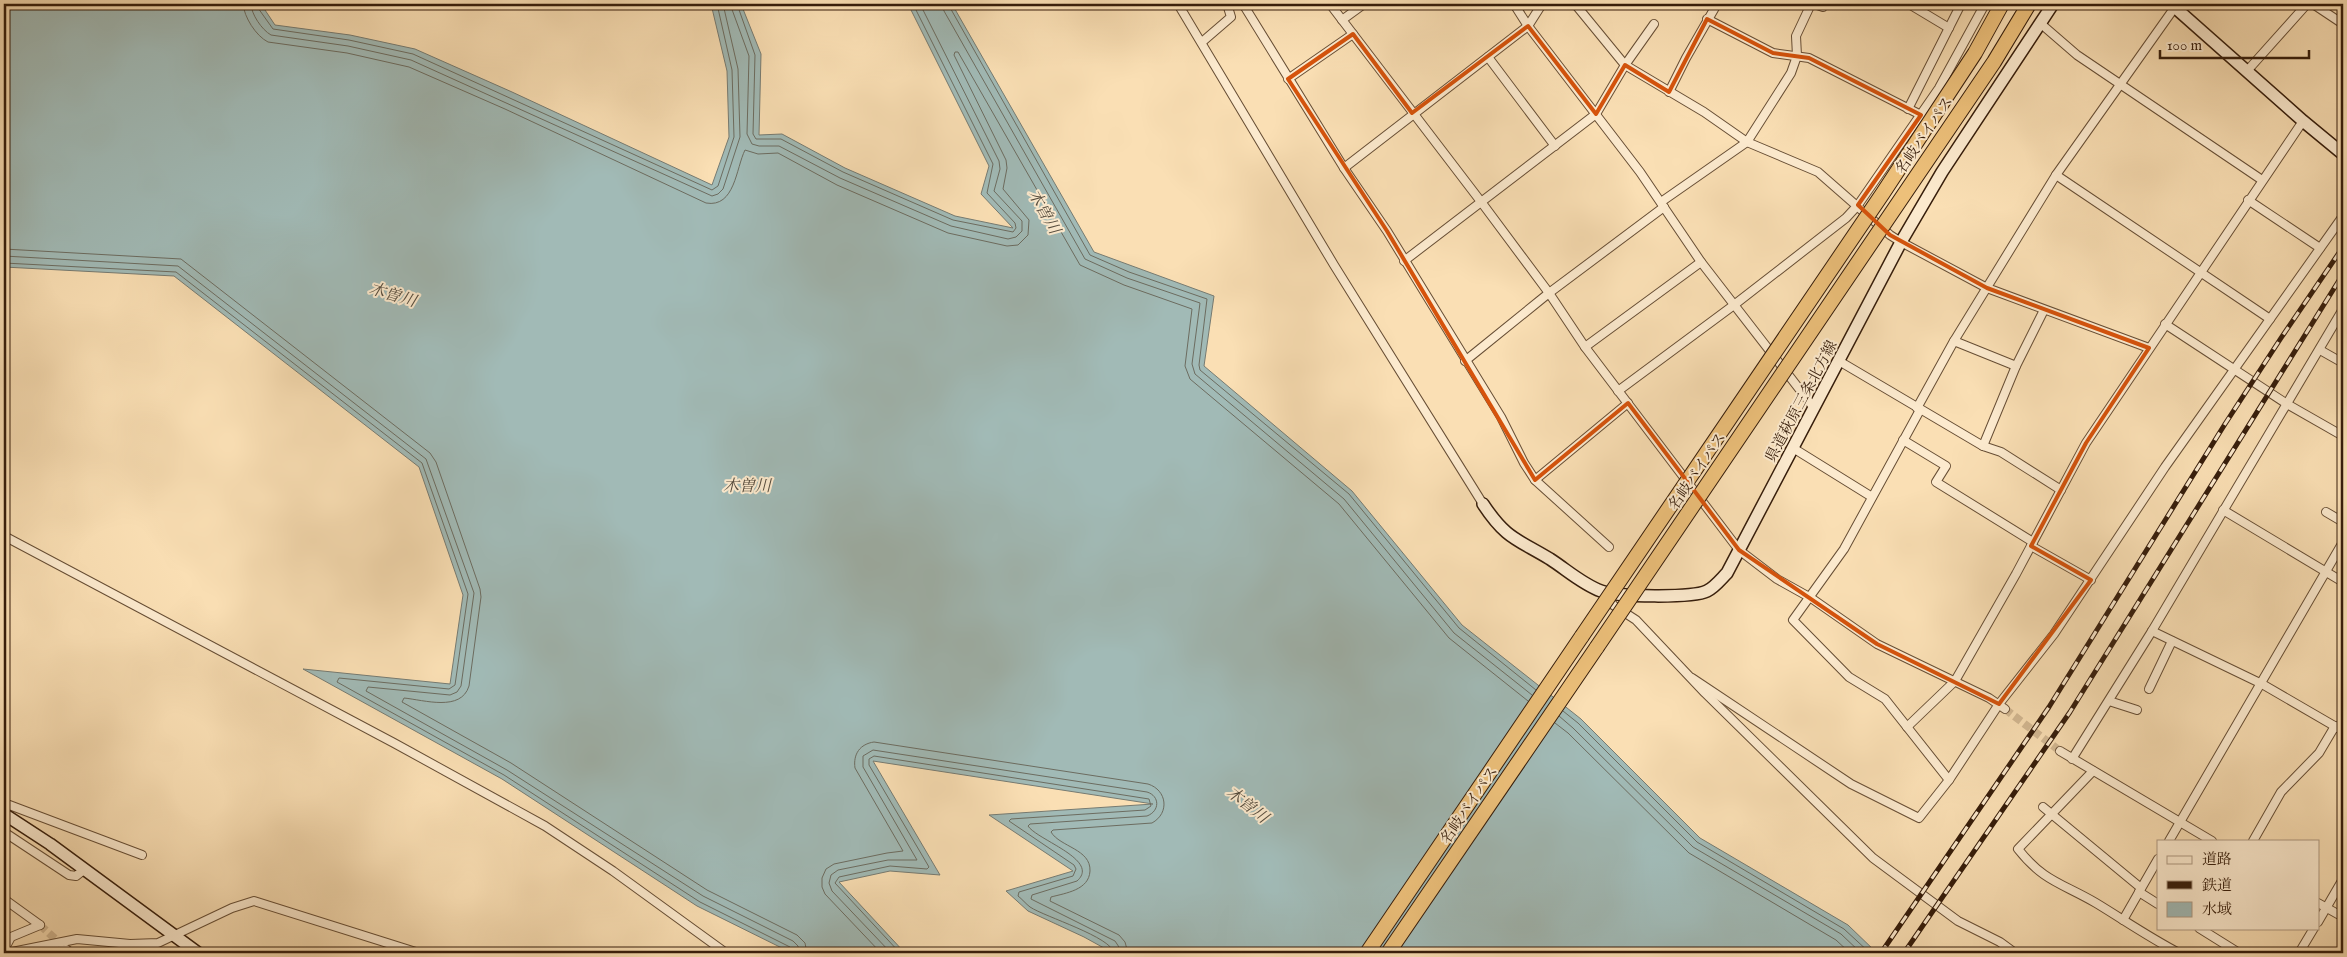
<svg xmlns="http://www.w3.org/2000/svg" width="2347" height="957" viewBox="0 0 2347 957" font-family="'IM FELL English','Noto Serif JP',serif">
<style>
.water{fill:#a1bab6;stroke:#767b72}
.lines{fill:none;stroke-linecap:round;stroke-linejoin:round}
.shore{stroke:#6c6c60;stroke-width:1}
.street-tunnel{stroke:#d3b892;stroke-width:8;stroke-dasharray:8 4;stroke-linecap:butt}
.street-casing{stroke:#674e35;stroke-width:10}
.secondary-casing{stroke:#361d0b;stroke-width:14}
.highway-casing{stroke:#361d0b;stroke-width:16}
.street{stroke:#fceace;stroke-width:8}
.secondary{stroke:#fceace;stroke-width:11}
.highway{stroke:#edc07a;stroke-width:14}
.rail-casing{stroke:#361d0b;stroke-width:5}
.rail{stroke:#fceace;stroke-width:3;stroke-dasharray:9;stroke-linecap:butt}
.highway-bridge-casing{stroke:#361d0b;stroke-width:16;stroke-linecap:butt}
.highway-bridge{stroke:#edc07a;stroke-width:14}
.marked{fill:none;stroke:#d6530c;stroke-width:4;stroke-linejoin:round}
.labels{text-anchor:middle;stroke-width:4;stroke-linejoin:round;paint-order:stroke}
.street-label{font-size:15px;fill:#361d0b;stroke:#fceace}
.water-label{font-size:16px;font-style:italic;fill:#564c3e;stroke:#fceace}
</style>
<rect width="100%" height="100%" fill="#fadfb4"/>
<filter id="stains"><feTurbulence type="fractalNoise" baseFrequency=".004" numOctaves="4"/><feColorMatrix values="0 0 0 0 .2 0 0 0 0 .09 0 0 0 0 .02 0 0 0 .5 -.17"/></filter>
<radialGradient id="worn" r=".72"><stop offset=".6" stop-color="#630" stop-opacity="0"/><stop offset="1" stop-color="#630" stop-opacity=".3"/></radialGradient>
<path class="water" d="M4,4H261L275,25L350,35L415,49L512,92L712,185L729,137L727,71L711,4H741L761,54L759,135L782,134L845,168L955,216L1013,228L981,194L989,166L908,4H952L1094,252L1214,296L1204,366L1352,491L1462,625L1581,719L1700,838L1848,925L1877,953H1113L1084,937L1028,911L1006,891L1073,871L989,815L1153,804L873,761L940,875L890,871L839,882L905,953H792L697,906L502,779L303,669L450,684L463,595L419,467L174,276L4,267Z"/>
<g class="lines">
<g class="shore">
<path d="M243,4C244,17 256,36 268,42L347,53L409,67L505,109L706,203C735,208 736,168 745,150L758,154L778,153L837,185L948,233L1007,246L1018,245L1028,235L1029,220L1003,189L1007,168L1006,160L954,55L955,52H958L1080,265L1124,285L1192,309L1185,366L1190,379L1339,504L1449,638L1528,701"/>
<path d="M251,4C251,14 262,30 271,35L348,46L411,60L712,196L718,194L723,189L740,137L738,69L723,4"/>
<path d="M257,4L258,8L273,29L349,40L413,54L712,190L718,186L734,137L732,70L717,4"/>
<path d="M730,4L749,56L747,134L752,144L759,146H779L840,178L951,226L1008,239L1016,237L1022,231V221L994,191L1000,169L999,161L920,4"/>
<path d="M737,4L755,55L753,134L756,139H781L843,172L953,220L1013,232L1016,228L1015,223L987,193L993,164L913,4"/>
<path d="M942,4L944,11L1085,259L1127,278L1200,303L1192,364L1195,374L1344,499L1454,633L1532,695"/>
<path d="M948,4L1090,255L1129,272L1207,299L1199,365L1200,370L1349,494L1459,628L1536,690"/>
<path d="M4,249L181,259L430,453L436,462L480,589L481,597L469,686C461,712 424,700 404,698L402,702L511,763L707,890L797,935L805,943L807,953"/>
<path d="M4,256L178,266L426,459L474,593L461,686L457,692L450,695L368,687L366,691L507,770L703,896L793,941L798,946L799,953"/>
<path d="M4,263L176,272L422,463L468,594L455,685L449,689L339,678L337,682L504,775L700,902L790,947L793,953"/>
<path d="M1563,711L1578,723L1697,842L1844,929L1870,953"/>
<path d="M1559,716L1573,728L1693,847L1841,934L1861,953"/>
<path d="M1555,723L1568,733L1689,853L1836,940L1850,953"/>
<path d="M881,953L825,894L822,887V878L826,869L834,864L887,853L903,851L855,768C853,754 860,744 874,742L1148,784C1167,790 1170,813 1152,823L1053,830L1051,832C1060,847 1091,849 1090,871C1089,890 1066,893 1051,897L1050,901L1119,935L1125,942L1128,953"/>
<path d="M891,953L832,891L829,883L831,875L838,870L888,860H917L863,767V756L873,750L1147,792C1160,796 1160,811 1147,816L1030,824L1028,826C1037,840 1101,860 1077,881L1032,895L1031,899L1115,941L1119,947L1120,953"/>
<path d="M900,953L835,883L839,877L890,866L927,869L929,867L869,765V759L874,756L1149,799L1151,806L1145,810L1011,819L1009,821L1074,865L1076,869L1073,876L1019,892L1018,896C1022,899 1026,904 1030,907C1045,917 1112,937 1114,953"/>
</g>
<g class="street-tunnel">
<path d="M2005,709L2060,751"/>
<path d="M40,925L63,946"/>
</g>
<defs>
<g id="street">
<path d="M1178,4L1334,265L1483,504"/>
<path d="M1243,4L1344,168L1387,231L1501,417L1524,463L1535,480L1609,547"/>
<path d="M1330,4L1482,203L1549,293L1585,347L1739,550L1777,579L1811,598L1877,644L1989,698L2005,709"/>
<path d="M1514,4L1528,26L1640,172L1701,262L1814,408"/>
<path d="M1575,4L1625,65L1704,112L1747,142L1818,172L1890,235L1901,242L1987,288L2149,348"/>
<path d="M1814,4L1823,7L1825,4"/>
<path d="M1909,4L1949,28"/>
<path d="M2313,4L2343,24"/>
<path d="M1707,19L1773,53L1809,58L1921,115"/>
<path d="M1342,20L1364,4"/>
<path d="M2040,23L2077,55L2262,180"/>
<path d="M1202,42L1231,17L1227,4"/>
<path d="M1488,57L1555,146"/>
<path d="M2247,71L2307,4"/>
<path d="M1288,79L1353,34"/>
<path d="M1669,92L1686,58L1717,4"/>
<path d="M1908,109L1961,4"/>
<path d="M1344,168L1528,26L1542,4"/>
<path d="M2056,175L2270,319"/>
<path d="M2248,200L2320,248"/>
<path d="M1661,202L1747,142L1791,73L1797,56L1796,36L1811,4"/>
<path d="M1404,261L1596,114L1625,65L1654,24"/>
<path d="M2165,324L2287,404L2343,436"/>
<path d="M1954,341L2016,366"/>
<path d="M1585,347L1701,262"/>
<path d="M2320,350L2343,363"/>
<path d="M1465,361L1549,293L1664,207"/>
<path d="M1839,361L1983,446L2001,452L2061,490"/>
<path d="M1618,391L1734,305L1846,218L1858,205L1939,88L1985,4"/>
<path d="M1917,408L1954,341L2056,175L2175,7"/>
<path d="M1920,410L1844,549L1793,620L1849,677L1885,699L1949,780"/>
<path d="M1903,440L1946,466L1936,482L2033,542"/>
<path d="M1983,446L2016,366L2044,310"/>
<path d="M1793,448L1872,497"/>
<path d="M1535,480L1628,403"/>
<path d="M2223,510L2343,582"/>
<path d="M2326,512L2343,522"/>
<path d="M4,536L394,743L545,826L613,871L726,953"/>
<path d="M2031,546L2091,580"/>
<path d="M1607,596L1613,605L1636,620L1705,693L1873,858L1958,921L2000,942L2015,953"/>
<path d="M2152,631L2262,684L2343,731"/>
<path d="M1692,678L1851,784L1919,818L1949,780L1999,704L2054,634L2165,467L2343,216"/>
<path d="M2149,689L2172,641"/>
<path d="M2109,701L2137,710"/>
<path d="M1907,727L1955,681L2016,574L2086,443L2303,121"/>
<path d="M2060,751L2212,841"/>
<path d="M2072,759L2152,631L2343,309"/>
<path d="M2093,771L2018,849C2044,882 2062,883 2096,903C2124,920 2150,938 2179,953"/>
<path d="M4,803L142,855"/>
<path d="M2043,807L2141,888"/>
<path d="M4,832L69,875L76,876L85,869"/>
<path d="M2169,841L2343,542"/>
<path d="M2253,841L2281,792L2319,753L2335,726"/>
<path d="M2139,892L2158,904"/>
<path d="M4,899L40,925"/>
<path d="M2318,903L2343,917"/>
<path d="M2123,920L2158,859"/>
<path d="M2318,922L2343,879"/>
<path d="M2199,928L2239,953"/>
<path d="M4,950L11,937L40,925"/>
<path d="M7,953L77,939L130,944L158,943L232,908L254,901L419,953"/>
<path d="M46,953L66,949L71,953"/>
<path d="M2299,953L2314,928"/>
</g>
<g id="secondary">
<path d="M2171,4L2303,121L2343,154"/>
<path d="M1483,504C1506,539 1517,539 1550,559C1567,570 1582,584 1601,591C1617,597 1693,598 1707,591C1715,587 1721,579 1727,573L1901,242L1942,172L2053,4"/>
<path d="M4,814L50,844L198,953"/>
</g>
<g id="highway">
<path d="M1367,953L1582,636"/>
<path d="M1388,953L1597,647"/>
</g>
</defs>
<use href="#street" class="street-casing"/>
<use href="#secondary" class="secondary-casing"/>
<use href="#highway" class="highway-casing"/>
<use href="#street" class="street"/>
<use href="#secondary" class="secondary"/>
<use href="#highway" class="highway"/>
<defs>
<g id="rail">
<path d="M1881,953L2049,707L2225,424L2281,338L2343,247"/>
<path d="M1904,953L2070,712L2343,274"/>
</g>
</defs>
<use href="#rail" class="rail-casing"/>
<use href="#rail" class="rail"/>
<defs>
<g id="highway-bridge">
<path d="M1582,636L1883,193L1975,53L2002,4"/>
<path d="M1597,647L1994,62L2029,4"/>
</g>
</defs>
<use href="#highway-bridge" class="highway-bridge-casing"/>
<use href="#highway-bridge" class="highway-bridge"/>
</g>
<path class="marked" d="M1707,19L1773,53L1809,58L1921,115L1858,205L1890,235L1987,288L2149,348L2086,443L2031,546L2091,580L1999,704L1877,644L1739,550L1628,403L1535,480L1387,231L1288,79L1353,34L1412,113L1528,26L1596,114L1625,65L1669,92Z"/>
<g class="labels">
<g class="street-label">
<text transform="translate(1924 135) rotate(-56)" y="5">名岐バイパス</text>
<text transform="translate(1801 401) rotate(-62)" y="5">県道萩原三条北方線</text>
<text transform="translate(1697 471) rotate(-56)" y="5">名岐バイパス</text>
<text transform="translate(1469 805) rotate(-56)" y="5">名岐バイパス</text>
</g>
<g class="water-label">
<text transform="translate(1045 211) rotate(61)" y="6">木曽川</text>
<text transform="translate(393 294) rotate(17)" y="6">木曽川</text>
<text x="747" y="491">木曽川</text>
<text transform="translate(1248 804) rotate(38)" y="6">木曽川</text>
</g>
</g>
<rect width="2347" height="957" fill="none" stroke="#fadfb4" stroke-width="20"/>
<rect x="5" y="5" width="2337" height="947" fill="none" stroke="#361d0b" stroke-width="2.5"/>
<rect x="10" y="10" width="2327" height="937" fill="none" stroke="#361d0b"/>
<rect x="2157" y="840" width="162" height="90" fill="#fceace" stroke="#ad9880"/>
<rect x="2167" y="856" width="25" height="8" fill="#fceace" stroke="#ad9880"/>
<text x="2202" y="864" font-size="15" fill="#361d0b">道路</text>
<rect x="2167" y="881" width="25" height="8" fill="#361d0b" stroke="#ad9880"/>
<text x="2202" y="890" font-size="15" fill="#361d0b">鉄道</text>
<rect x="2167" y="902" width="25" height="15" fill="#a1bab6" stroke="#ad9880"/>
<text x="2202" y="914" font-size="15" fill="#361d0b">水域</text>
<path d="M2160 50v8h149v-8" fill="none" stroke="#361d0b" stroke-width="2.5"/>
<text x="2167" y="50" font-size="15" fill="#361d0b" stroke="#fceace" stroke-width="4" paint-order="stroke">100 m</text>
<rect width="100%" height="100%" filter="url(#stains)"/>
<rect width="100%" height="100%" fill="url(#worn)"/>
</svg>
